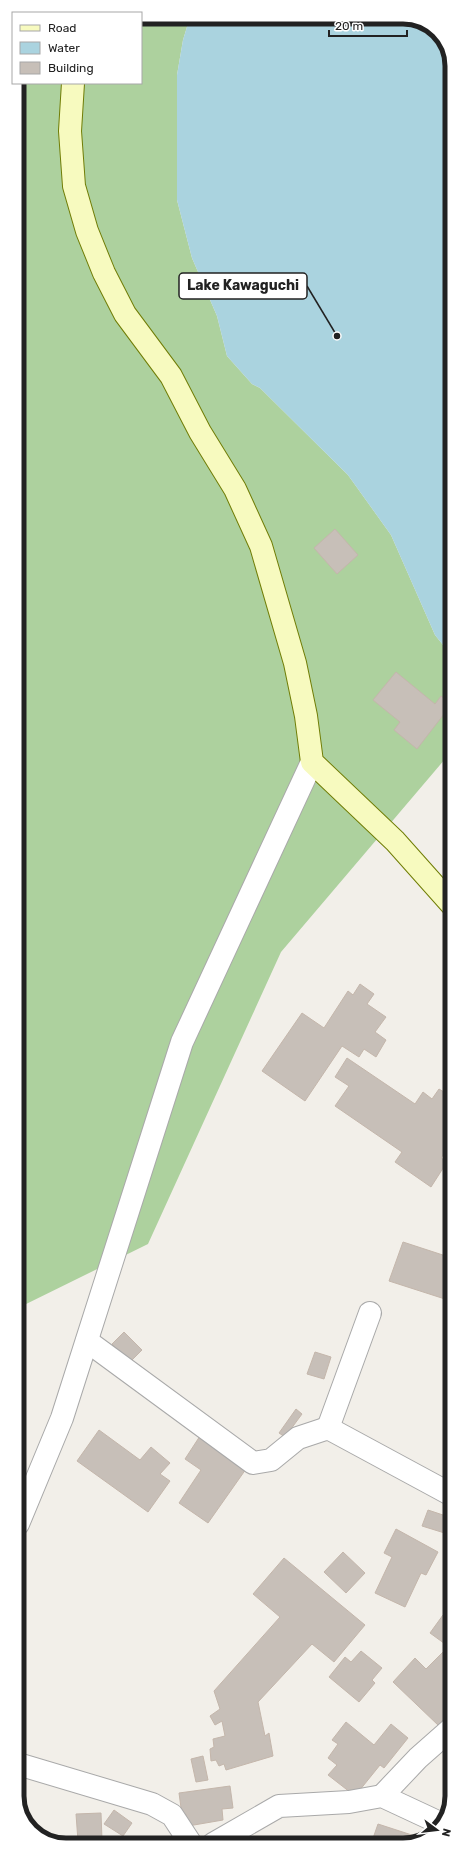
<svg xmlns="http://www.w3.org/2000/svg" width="469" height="1862" viewBox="0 0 469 1862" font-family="Rubik,sans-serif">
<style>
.forest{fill:#add19e}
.water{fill:#aad3df}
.building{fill:#c7bfb8;stroke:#c4b6ab}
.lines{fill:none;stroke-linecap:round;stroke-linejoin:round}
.minor-casing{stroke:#a9a9a9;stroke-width:24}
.tertiary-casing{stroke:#a9a9a9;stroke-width:24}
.secondary-casing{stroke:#707d05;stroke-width:24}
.minor{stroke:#fff;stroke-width:22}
.tertiary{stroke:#fff;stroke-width:22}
.secondary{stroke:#f7fabf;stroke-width:22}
.rim{fill:none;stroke:#222;stroke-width:5}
.leader{fill:none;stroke:#222;stroke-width:1.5}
.callout-dot{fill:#222;stroke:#fff;stroke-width:1.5}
.callout{fill:#fff;stroke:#222;stroke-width:1.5}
.callout-label{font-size:14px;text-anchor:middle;font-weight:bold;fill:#222}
</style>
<rect width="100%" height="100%" fill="#f2efe9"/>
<path class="forest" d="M141,17H190L183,40L177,75V200L192,258L217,316L227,356L252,384L260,388L348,475L391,535L435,635L451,655V752L281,952L148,1244L18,1308L17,83H141Z"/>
<path class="water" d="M190,17H409L435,29L451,57V655L435,635L391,535L348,475L260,388L252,384L227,356L217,316L192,258L177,200V75L183,40Z"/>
<g class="building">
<path d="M335,529L358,555L337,574L314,548Z"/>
<path d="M396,672L435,704L441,696L451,705L417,749L394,730L400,722L373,700Z"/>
<path d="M360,984L374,994L367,1004L386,1017L375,1032L386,1040L376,1057L364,1049L359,1057L342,1046L305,1101L262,1071L302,1013L324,1028L348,991L353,995Z"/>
<path d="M347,1058L415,1104L423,1092L432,1099L439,1089L452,1097V1134L449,1138L452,1142L441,1158L447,1162L431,1187L395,1162L402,1152L335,1106L349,1086L335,1077Z"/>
<path d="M403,1242L452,1258V1289L448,1300L389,1281Z"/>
<path d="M124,1332L142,1350L130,1362L112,1344Z"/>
<path d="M315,1352L331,1357L324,1379L307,1374Z"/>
<path d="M296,1409L302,1414L285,1437L279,1433Z"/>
<path d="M99,1430L140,1460L151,1447L170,1463L160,1474L170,1481L148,1512L77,1461Z"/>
<path d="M200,1436L246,1469L208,1523L179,1503L201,1470L185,1459Z"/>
<path d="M428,1510L452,1518L451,1535L422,1526Z"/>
<path d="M396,1529L438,1552L426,1575L421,1573L405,1607L375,1593L392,1557L384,1553Z"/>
<path d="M343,1552L365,1573L346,1593L324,1572Z"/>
<path d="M284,1558L365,1625L334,1662L312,1644L258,1702L265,1736L269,1733L273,1756L226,1770L224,1764L219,1766L216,1760L211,1761L210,1749L214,1747L213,1739L225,1736L222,1721L215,1725L210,1716L220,1709L214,1691L280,1617L253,1594Z"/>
<path d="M443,1615L450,1620L452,1618V1649L430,1633Z"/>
<path d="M445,1650L452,1657V1712L439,1726L393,1682L415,1658L426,1669Z"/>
<path d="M361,1651L382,1668L372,1680L375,1683L359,1702L329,1677L345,1657L351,1662Z"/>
<path d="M346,1722L374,1745L391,1724L408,1738L384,1768L380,1765L355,1796L328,1775L337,1765L328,1758L338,1744L332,1740Z"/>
<path d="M203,1756L208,1780L196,1782L191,1759Z"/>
<path d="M230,1786L233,1808L222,1809L223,1820L188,1826L186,1814L182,1815L179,1793Z"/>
<path d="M114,1810L132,1823L123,1836L104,1824Z"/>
<path d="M101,1813L102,1840L78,1841L76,1814Z"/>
<path d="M378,1824L418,1837L416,1842L412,1844H371Z"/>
</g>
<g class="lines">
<defs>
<g id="minor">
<path d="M87,1341L253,1463L271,1460L298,1438L328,1428L452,1495"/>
<path d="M328,1428L370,1313"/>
<path d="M18,1764L152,1804L172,1815L191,1844"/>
<path d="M382,1796L418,1758L452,1728"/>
<path d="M213,1844L279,1806L349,1802L382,1796L442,1824"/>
</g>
<path id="tertiary" d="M18,1524L62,1418L182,1042L312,762"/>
<path id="secondary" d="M73,83L70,131L74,186L87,231L104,273L125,314L171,376L200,432L235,489L261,546L295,663L306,716L312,762L395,841L452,905"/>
</defs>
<use href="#minor" class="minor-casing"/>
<use href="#tertiary" class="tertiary-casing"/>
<use href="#secondary" class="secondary-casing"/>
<use href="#minor" class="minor"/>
<use href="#tertiary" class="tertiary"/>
<use href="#secondary" class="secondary"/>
</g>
<path d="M0 0H469V1862H0ZM66 24H403A42 42 0 0 1 445 66V1796A42 42 0 0 1 403 1838H66A42 42 0 0 1 24 1796V66A42 42 0 0 1 66 24Z" fill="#fff" fill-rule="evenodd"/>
<path class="rim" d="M66 24H403A42 42 0 0 1 445 66V1796A42 42 0 0 1 403 1838H66A42 42 0 0 1 24 1796V66A42 42 0 0 1 66 24Z"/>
<path class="leader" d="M337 336L307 286"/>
<circle class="callout-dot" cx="337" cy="336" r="4"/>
<rect class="callout" x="179" y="273" width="128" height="26" rx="4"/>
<g class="callout-label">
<text x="243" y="290">Lake Kawaguchi</text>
</g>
<rect x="12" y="12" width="130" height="72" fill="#ffffff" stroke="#a7a7a7"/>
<rect x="20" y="25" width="20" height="6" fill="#f7fabf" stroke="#a7a7a7"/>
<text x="48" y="32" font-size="12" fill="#222222">Road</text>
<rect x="20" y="42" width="20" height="12" fill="#aad3df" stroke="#a7a7a7"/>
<text x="48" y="52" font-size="12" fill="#222222">Water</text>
<rect x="20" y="62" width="20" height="12" fill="#c7bfb8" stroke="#a7a7a7"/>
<text x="48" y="72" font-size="12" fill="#222222">Building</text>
<g transform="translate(437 1830) rotate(105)" stroke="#ffffff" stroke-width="3" paint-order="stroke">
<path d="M0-3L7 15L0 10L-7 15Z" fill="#222222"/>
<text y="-6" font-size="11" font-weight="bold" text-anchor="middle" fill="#222222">N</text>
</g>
<path d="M329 30v6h78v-6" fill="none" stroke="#222222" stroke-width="2"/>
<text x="335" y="30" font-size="12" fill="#222222" stroke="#ffffff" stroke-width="3" paint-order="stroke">20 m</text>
</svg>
